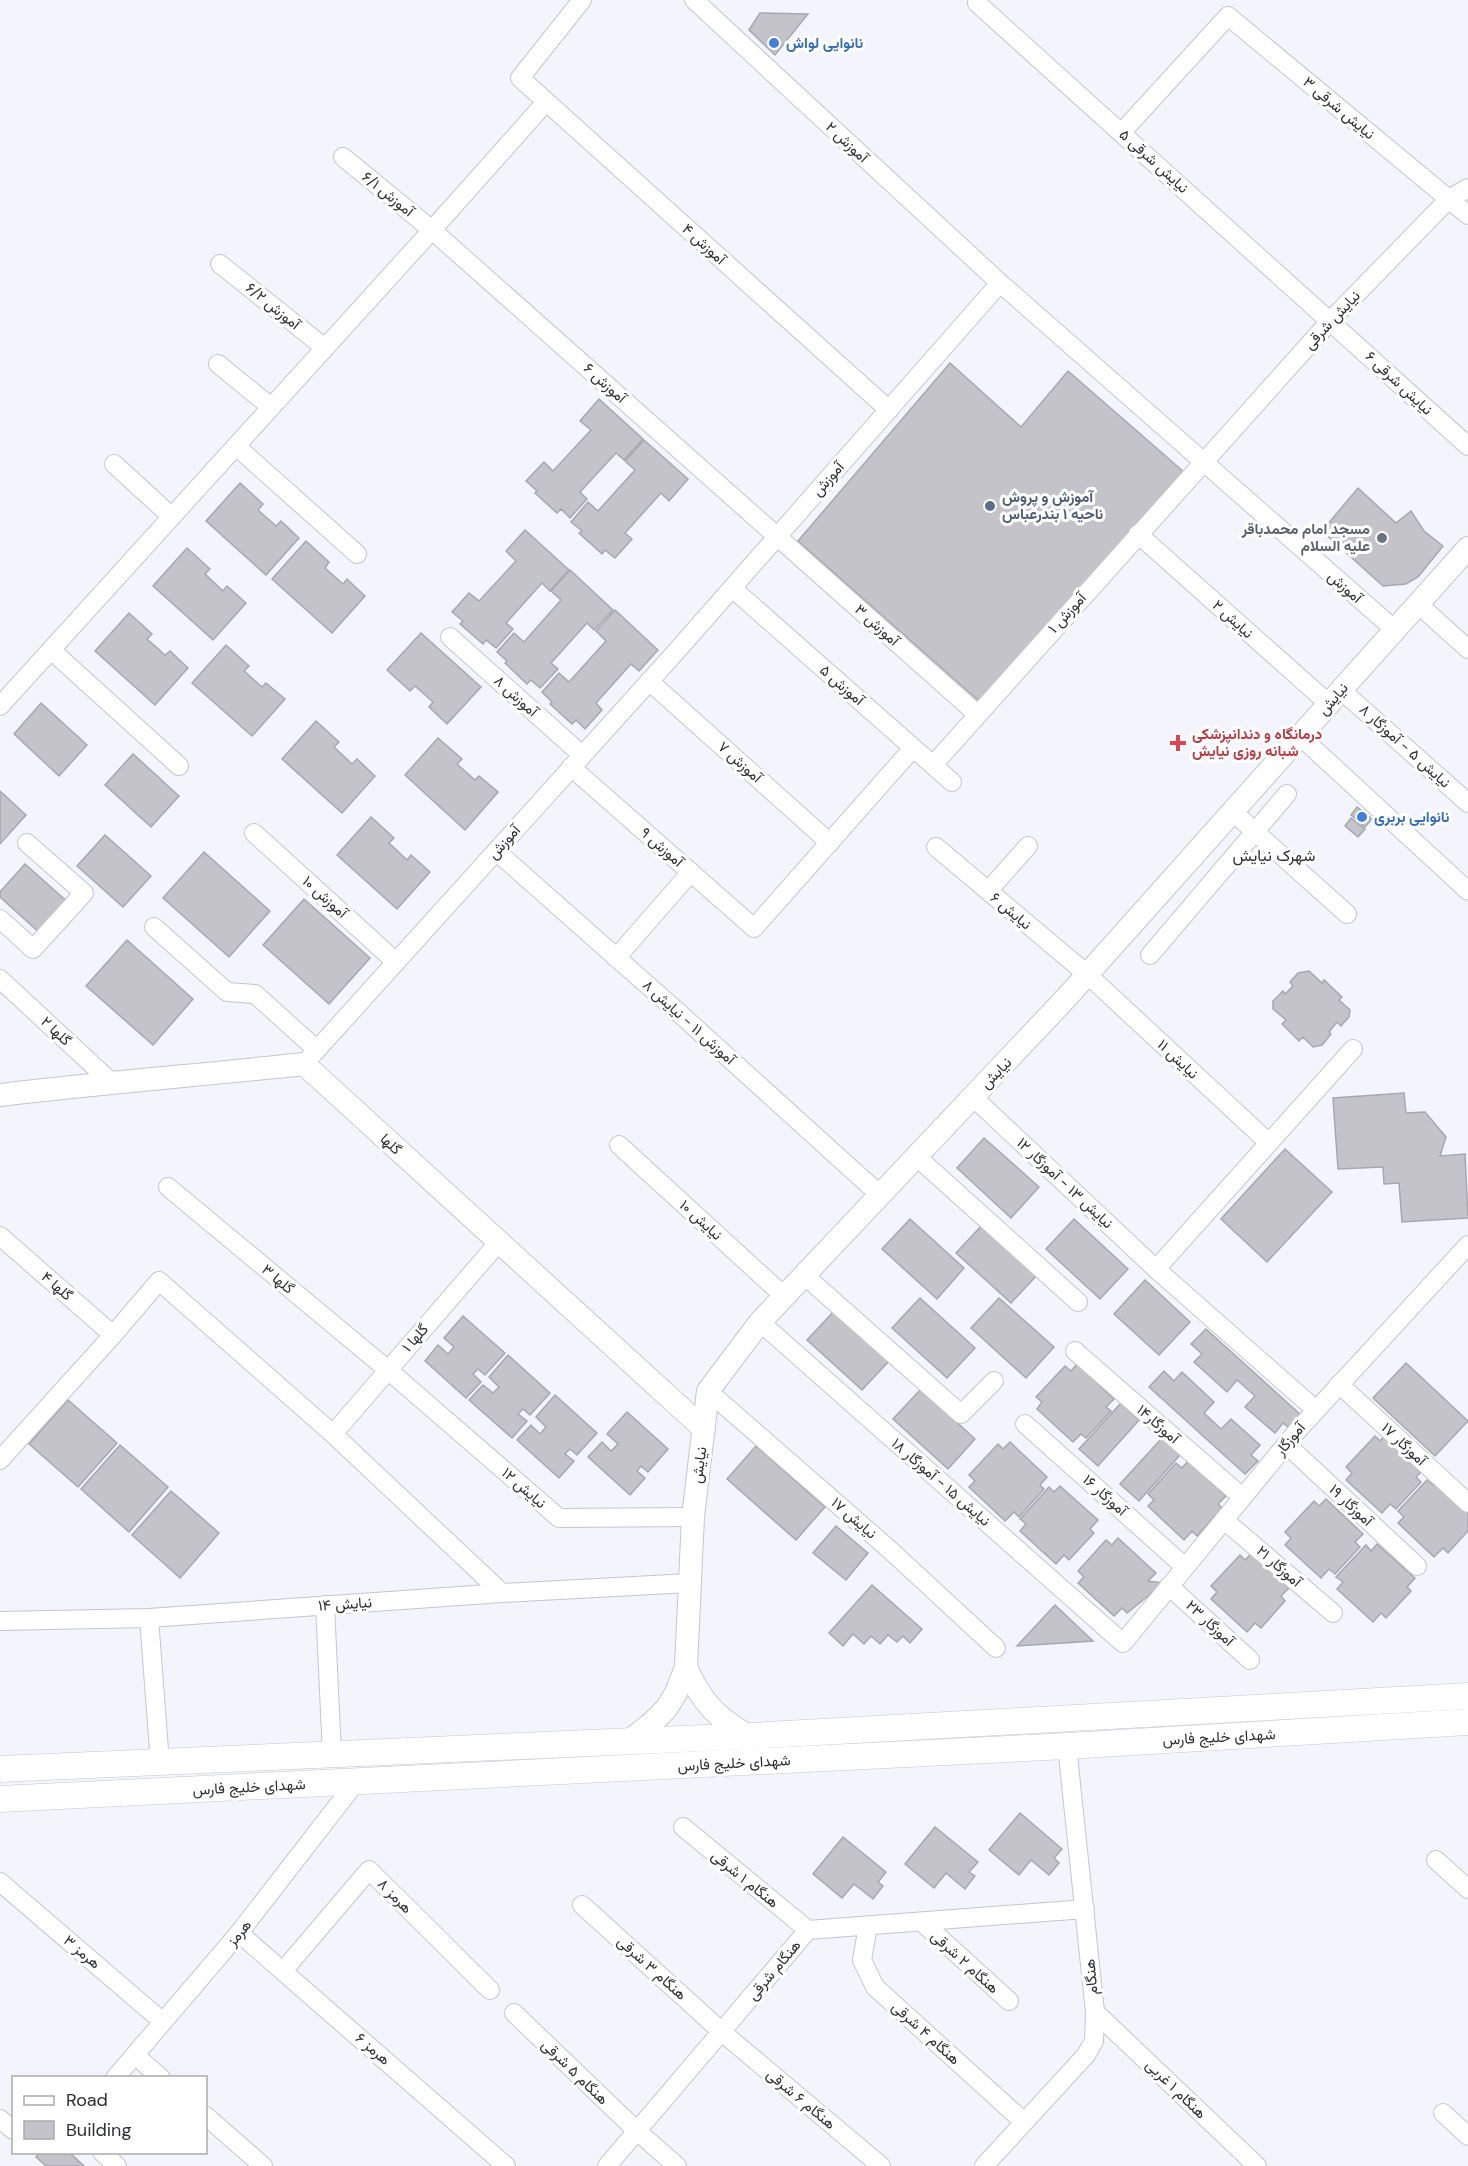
<svg xmlns="http://www.w3.org/2000/svg" width="1468" height="2166" viewBox="0 0 1468 2166" font-family="'DM Sans',Vazirmatn,sans-serif">
<style>
.building{fill:#c3c3c9;stroke:#a7a7ae;stroke-width:1.5}
.lines{fill:none;stroke-linecap:round;stroke-linejoin:round}
.minor-casing{stroke:#c4c6cc;stroke-width:20}
.tertiary-casing{stroke:#c4c6cc;stroke-width:24}
.secondary-casing{stroke:#c4c6cc;stroke-width:27}
.minor{stroke:#fff;stroke-width:18}
.tertiary{stroke:#fff;stroke-width:22}
.secondary{stroke:#fff;stroke-width:26}
.shop-dot{fill:#3f7fe0;stroke:#fff;stroke-width:2}
.service-dot{fill:#5c6f8a;stroke:#fff;stroke-width:2}
.worship-dot{fill:#6b7280;stroke:#fff;stroke-width:2}
.health-dot{fill:#e0444e;stroke:#fff;stroke-width:2}
.labels{text-anchor:middle;stroke-width:6;stroke-linejoin:round;paint-order:stroke}
.shop-label{font-size:15px;font-weight:bold;fill:#366cbe;stroke:#fff;text-anchor:start}
.street-label{font-size:15px;fill:#2d2e30;stroke:#fff}
.service-label{font-size:15px;font-weight:bold;fill:#4e5e75;stroke:#fff;text-anchor:start}
.worship-label{font-size:15px;font-weight:bold;fill:#5b616d;stroke:#fff;text-anchor:end}
.health-label{font-size:15px;font-weight:bold;fill:#be3a42;stroke:#fff;text-anchor:start}
.neighbourhood-label{font-size:16px;fill:#2d2e30;stroke:#fff}
</style>
<rect width="100%" height="100%" fill="#f4f5fc"/>
<g class="building">
<path d="M760,13L808,14L775,55L749,30Z"/>
<path d="M950,363L1021,427L1068,371L1184,472L980,702L798,541Z"/>
<path d="M599,399L643,439L624,460L616,453L580,492L587,499L570,518L561,509L557,513L535,493L537,491L526,481L544,462L553,471L591,430L580,421Z"/>
<path d="M644,440L688,479L669,501L661,493L625,533L632,539L615,558L605,550L602,554L579,533L582,531L571,522L588,502L598,511L635,470L625,461Z"/>
<path d="M240,483L263,504L258,510L276,526L281,521L299,538L266,575L206,521Z"/>
<path d="M1358,488L1396,523L1411,511L1424,531L1443,546L1418,577L1406,584L1383,586L1322,531Z"/>
<path d="M525,530L569,570L550,591L542,583L506,623L513,629L496,648L486,640L483,644L460,624L463,621L452,612L469,593L479,601L516,561L506,551Z"/>
<path d="M306,541L329,562L325,568L343,584L347,579L365,596L332,633L272,579Z"/>
<path d="M187,548L210,569L205,574L223,591L227,586L246,603L213,640L153,586Z"/>
<path d="M570,570L613,610L594,630L587,623L551,663L558,669L540,688L531,680L527,684L505,663L507,661L497,652L514,633L524,642L561,600L551,591Z"/>
<path d="M615,610L658,650L639,671L631,664L596,703L602,710L585,729L576,720L572,724L550,704L552,702L542,692L559,673L569,682L606,641L596,631Z"/>
<path d="M129,613L152,634L147,639L165,655L170,651L188,668L155,705L95,651Z"/>
<path d="M421,633L481,687L447,724L429,707L433,702L415,686L410,691L387,670Z"/>
<path d="M226,645L249,666L244,671L262,687L266,683L285,699L252,736L192,683Z"/>
<path d="M41,703L87,745L59,776L14,734Z"/>
<path d="M316,721L339,742L334,747L352,764L357,759L375,776L342,813L282,759Z"/>
<path d="M438,738L462,759L457,764L475,780L479,776L498,792L465,830L405,775Z"/>
<path d="M133,754L179,796L151,827L105,785Z"/>
<path d="M0,791L26,815L0,844Z"/>
<path d="M1357,807L1372,819L1365,827L1351,815Z"/>
<path d="M371,817L394,838L389,843L407,860L411,855L430,872L397,909L337,855Z"/>
<path d="M1351,818L1365,829L1358,837L1345,826Z"/>
<path d="M105,835L151,876L123,907L77,866Z"/>
<path d="M204,852L270,911L229,957L163,898Z"/>
<path d="M25,864L71,905L43,936L0,897V892Z"/>
<path d="M304,899L370,958L329,1004L263,945Z"/>
<path d="M127,940L193,999L153,1045L86,986Z"/>
<path d="M1309,971L1322,983L1324,980L1342,997L1339,1000L1350,1010L1349,1017L1341,1026L1337,1022L1329,1032L1331,1034L1322,1045L1313,1047L1303,1037L1299,1041L1282,1024L1286,1020L1273,1009V1001L1283,991L1285,994L1293,986L1290,982L1298,973Z"/>
<path d="M1404,1093L1406,1113L1425,1112L1446,1137L1440,1156L1465,1154L1468,1218L1402,1222L1399,1183L1384,1184L1383,1167L1338,1169L1333,1098Z"/>
<path d="M984,1138L1039,1187L1011,1218L957,1168Z"/>
<path d="M1285,1149L1332,1192L1267,1262L1221,1219Z"/>
<path d="M910,1219L964,1268L937,1299L882,1249Z"/>
<path d="M1074,1219L1128,1269L1100,1299L1046,1249Z"/>
<path d="M984,1223L1039,1273L1011,1303L956,1253Z"/>
<path d="M1145,1280L1190,1322L1159,1355L1114,1314Z"/>
<path d="M920,1298L975,1348L947,1378L892,1328Z"/>
<path d="M999,1298L1054,1347L1026,1378L971,1328Z"/>
<path d="M835,1310L890,1360L862,1390L807,1340Z"/>
<path d="M463,1316L505,1353L485,1375L478,1369L473,1374L481,1382L466,1398L425,1361L438,1345L448,1354L454,1347L444,1338Z"/>
<path d="M1206,1329L1302,1416L1290,1429L1283,1423L1275,1433L1245,1407L1255,1396L1237,1380L1227,1392L1194,1362L1202,1354L1191,1344Z"/>
<path d="M508,1355L550,1393L530,1415L523,1409L518,1414L527,1421L512,1438L469,1400L483,1385L493,1393L499,1387L489,1377Z"/>
<path d="M1406,1363L1468,1421L1435,1456L1373,1398Z"/>
<path d="M1077,1364L1114,1399L1106,1407L1111,1411L1086,1438L1081,1434L1073,1442L1037,1409L1042,1402L1036,1397L1065,1366L1071,1371Z"/>
<path d="M1164,1371L1174,1381L1182,1372L1214,1402L1204,1413L1221,1429L1231,1419L1260,1445L1251,1455L1258,1461L1245,1474L1149,1387Z"/>
<path d="M921,1389L975,1439L948,1469L893,1419Z"/>
<path d="M555,1395L597,1433L577,1455L570,1449L565,1454L574,1461L559,1478L517,1440L531,1425L540,1434L546,1427L536,1417Z"/>
<path d="M68,1400L117,1443L78,1487L29,1444Z"/>
<path d="M1121,1403L1139,1420L1098,1466L1079,1449Z"/>
<path d="M627,1412L668,1449L648,1472L641,1466L637,1471L645,1478L630,1495L588,1457L602,1442L611,1451L618,1444L607,1434Z"/>
<path d="M1386,1434L1424,1469L1416,1477L1421,1482L1396,1509L1390,1504L1382,1513L1346,1480L1352,1473L1346,1467L1375,1436L1380,1441Z"/>
<path d="M1162,1438L1180,1455L1139,1501L1120,1484Z"/>
<path d="M1010,1442L1047,1477L1040,1485L1044,1489L1019,1517L1014,1512L1005,1521L969,1487L975,1481L969,1475L998,1444L1003,1449Z"/>
<path d="M120,1445L168,1487L129,1532L81,1489Z"/>
<path d="M756,1446L825,1507L796,1540L727,1479Z"/>
<path d="M1188,1461L1226,1496L1218,1504L1222,1508L1197,1536L1192,1531L1184,1540L1148,1506L1154,1500L1148,1494L1176,1463L1182,1468Z"/>
<path d="M1439,1478L1468,1505V1531L1448,1553L1443,1548L1434,1557L1398,1523L1404,1517L1398,1511L1427,1480L1433,1485Z"/>
<path d="M1060,1486L1098,1520L1090,1529L1094,1533L1069,1560L1064,1555L1056,1564L1020,1531L1026,1524L1020,1519L1049,1487L1054,1492Z"/>
<path d="M171,1491L219,1533L180,1578L132,1535Z"/>
<path d="M1326,1499L1363,1534L1355,1542L1360,1547L1335,1574L1329,1569L1321,1578L1285,1545L1291,1538L1285,1532L1314,1501L1319,1506Z"/>
<path d="M836,1526L868,1553L846,1580L813,1553Z"/>
<path d="M1118,1538L1156,1573L1148,1581L1164,1583L1127,1613L1122,1608L1114,1616L1078,1583L1084,1577L1078,1571L1106,1540L1112,1545Z"/>
<path d="M1377,1544L1415,1578L1407,1587L1411,1591L1386,1618L1381,1613L1373,1622L1337,1589L1343,1582L1336,1577L1366,1545L1371,1551Z"/>
<path d="M1251,1554L1289,1588L1281,1596L1285,1601L1261,1628L1255,1623L1247,1632L1211,1599L1217,1592L1211,1586L1240,1555L1245,1560Z"/>
<path d="M872,1585L922,1629L910,1643L903,1636L897,1642L888,1635L880,1644L871,1636L864,1644L853,1634L843,1646L829,1633Z"/>
<path d="M1055,1605L1093,1641L1017,1646Z"/>
<path d="M1020,1813L1062,1849L1054,1858L1059,1863L1049,1875L1031,1860L1019,1875L989,1850Z"/>
<path d="M935,1827L978,1862L969,1872L975,1876L965,1889L946,1873L934,1888L905,1864Z"/>
<path d="M843,1837L886,1872L878,1882L883,1886L873,1899L854,1884L842,1898L813,1874Z"/>
<path d="M40,2152H69L84,2166H46L36,2157Z"/>
</g>
<g class="lines">
<defs>
<g id="minor">
<path d="M582,0L520,78L889,410"/>
<path d="M694,0L1000,283L1395,630"/>
<path d="M977,3L1468,446"/>
<path d="M1122,132L1228,16L1468,215"/>
<path d="M343,157L432,230L977,714"/>
<path d="M220,264L325,348"/>
<path d="M218,364L271,407"/>
<path d="M236,446L357,554"/>
<path d="M114,464L172,517"/>
<path d="M1138,534L1329,704"/>
<path d="M732,588L952,782"/>
<path d="M1418,604L1468,649"/>
<path d="M450,637L582,755"/>
<path d="M51,650L179,766"/>
<path d="M649,681L830,843"/>
<path d="M1341,690L1468,803"/>
<path d="M0,706L432,230L546,102"/>
<path d="M1300,736L1468,891"/>
<path d="M933,765L1331,320L1449,199L1468,188"/>
<path d="M571,767L754,928L913,748"/>
<path d="M1233,812L1347,914"/>
<path d="M254,833L396,962"/>
<path d="M936,847L1088,975L1269,1143"/>
<path d="M496,851L678,1012L880,1195"/>
<path d="M988,891L1028,846"/>
<path d="M0,919L33,949L84,893L27,843"/>
<path d="M154,927L227,992L255,994L316,1049"/>
<path d="M1150,955L1287,794"/>
<path d="M616,958L691,872"/>
<path d="M0,979L111,1082"/>
<path d="M304,1064L674,654L1000,283"/>
<path d="M973,1097L1156,1269L1316,1410"/>
<path d="M619,1145L784,1296"/>
<path d="M917,1157L1078,1302"/>
<path d="M168,1187L388,1370L559,1518L693,1517"/>
<path d="M0,1236L113,1335"/>
<path d="M1156,1269L1353,1049"/>
<path d="M804,1275L961,1414L994,1381"/>
<path d="M760,1322L1123,1643L1298,1430L1468,1245"/>
<path d="M1075,1351L1242,1497"/>
<path d="M1339,1384L1468,1503"/>
<path d="M708,1391L890,1550L996,1648"/>
<path d="M1025,1424L1185,1567"/>
<path d="M333,1434L498,1243"/>
<path d="M1286,1444L1417,1566"/>
<path d="M0,1460L113,1335L159,1281L333,1434L502,1593"/>
<path d="M1224,1520L1333,1613"/>
<path d="M1169,1586L1250,1660"/>
<path d="M325,1605L332,1755"/>
<path d="M149,1618L160,1763"/>
<path d="M0,1621L149,1618L502,1593L690,1583"/>
<path d="M683,1827L808,1930"/>
<path d="M1436,1860L1468,1889"/>
<path d="M0,1882L163,2022"/>
<path d="M582,1905L722,2032L881,2166"/>
<path d="M922,1922L1009,2001"/>
<path d="M868,1926L862,1960L875,1987L1024,2122"/>
<path d="M239,1933L506,2166"/>
<path d="M283,1971L369,1870L490,1990"/>
<path d="M1095,2012L1257,2166"/>
<path d="M514,2013L637,2131L677,2166"/>
<path d="M135,2055L161,2078"/>
<path d="M115,2078L239,1933L356,1782"/>
<path d="M1443,2113L1468,2136"/>
<path d="M206,2116L263,2166"/>
<path d="M0,2119L13,2130"/>
<path d="M102,2152L117,2166"/>
<path d="M607,2166L808,1930L1085,1909"/>
<path d="M984,2166L1086,2055L1094,2041L1095,2012L1067,1746"/>
</g>
<g id="tertiary">
<path d="M0,1095C101,1083 202,1075 304,1064L704,1429"/>
<path d="M686,1667C701,1701 716,1718 749,1736"/>
<path d="M629,1741L652,1723L666,1709L676,1693L686,1667L693,1517L708,1391L760,1322L1067,997L1468,548"/>
</g>
<g id="secondary">
<path d="M0,1769L749,1736L1468,1696"/>
<path d="M0,1799L1067,1746L1468,1722"/>
</g>
</defs>
<use href="#minor" class="minor-casing"/>
<use href="#tertiary" class="tertiary-casing"/>
<use href="#secondary" class="secondary-casing"/>
<use href="#minor" class="minor"/>
<use href="#tertiary" class="tertiary"/>
<use href="#secondary" class="secondary"/>
</g>
<g class="shop-dot">
<circle cx="774" cy="43" r="6"/>
<circle cx="1362" cy="817" r="6"/>
</g>
<circle class="service-dot" cx="990" cy="506" r="6"/>
<circle class="worship-dot" cx="1382" cy="538" r="6"/>
<path class="health-dot" d="M1175 734h6v6h6v6h-6v6h-6v-6h-6v-6h6z"/>
<g class="labels">
<g class="shop-label">
<text x="786" y="48">نانوایی لواش</text>
<text x="1374" y="822">نانوایی بربری</text>
</g>
<g class="street-label">
<text transform="translate(1339 108) rotate(40)" y="5">نیایش شرقی ۳</text>
<text transform="translate(847 142) rotate(43)" y="5">آموزش ۲</text>
<text transform="translate(1154 161) rotate(42)" y="5">نیایش شرقی ۵</text>
<text transform="translate(388 194) rotate(39)" y="5">آموزش ۶/۱</text>
<text transform="translate(704 244) rotate(42)" y="5">آموزش ۴</text>
<text transform="translate(273 306) rotate(39)" y="5">آموزش ۶/۲</text>
<text transform="translate(1332 320) rotate(-47)" y="5">نیایش شرقی</text>
<text transform="translate(605 383) rotate(42)" y="5">آموزش ۶</text>
<text transform="translate(1399 383) rotate(43)" y="5">نیایش شرقی ۶</text>
<text transform="translate(828 479) rotate(-49)" y="5">آموزش</text>
<text transform="translate(1345 587) rotate(41)" y="5">آموزش</text>
<text transform="translate(1067 613) rotate(-48)" y="5">آموزش ۱</text>
<text transform="translate(1233 619) rotate(42)" y="5">نیایش ۲</text>
<text transform="translate(877 625) rotate(42)" y="5">آموزش ۳</text>
<text transform="translate(842 685) rotate(41)" y="5">آموزش ۵</text>
<text transform="translate(516 696) rotate(42)" y="5">آموزش ۸</text>
<text transform="translate(1333 699) rotate(-49)" y="5">نیایش</text>
<text transform="translate(1405 746) rotate(42)" y="5">نیایش ۵ - آموزگار ۸</text>
<text transform="translate(740 762) rotate(42)" y="5">آموزش ۷</text>
<text transform="translate(504 842) rotate(-48)" y="5">آموزش</text>
<text transform="translate(662 847) rotate(41)" y="5">آموزش ۹</text>
<text transform="translate(325 897) rotate(42)" y="5">آموزش ۱۰</text>
<text transform="translate(1011 911) rotate(40)" y="5">نیایش ۶</text>
<text transform="translate(689 1022) rotate(42)" y="5">آموزش ۱۱ - نیایش ۸</text>
<text transform="translate(56 1031) rotate(43)" y="5">گلها ۲</text>
<text transform="translate(1178 1059) rotate(43)" y="5">نیایش ۱۱</text>
<text transform="translate(996 1073) rotate(-46)" y="5">نیایش</text>
<text transform="translate(391 1144) rotate(43)" y="5">گلها</text>
<text transform="translate(1065 1183) rotate(43)" y="5">نیایش ۱۳ - آموزگار ۱۲</text>
<text transform="translate(701 1220) rotate(42)" y="5">نیایش ۱۰</text>
<text transform="translate(278 1279) rotate(40)" y="5">گلها ۳</text>
<text transform="translate(57 1286) rotate(41)" y="5">گلها ۴</text>
<text transform="translate(415 1338) rotate(-49)" y="5">گلها ۱</text>
<text transform="translate(1158 1424) rotate(41)" y="5">آموزگار۱۴</text>
<text transform="translate(1290 1439) rotate(-50)" y="5">آموزگار</text>
<text transform="translate(1404 1444) rotate(43)" y="5">آموزگار ۱۷</text>
<text transform="translate(699 1465) rotate(-82)" y="5">نیایش</text>
<text transform="translate(941 1482) rotate(41)" y="5">نیایش ۱۵ - آموزگار ۱۸</text>
<text transform="translate(524 1488) rotate(41)" y="5">نیایش ۱۲</text>
<text transform="translate(1105 1495) rotate(42)" y="5">آموزگار ۱۶</text>
<text transform="translate(1351 1505) rotate(43)" y="5">آموزگار ۱۹</text>
<text transform="translate(854 1518) rotate(41)" y="5">نیایش ۱۷</text>
<text transform="translate(1279 1566) rotate(41)" y="5">آموزگار ۲۱</text>
<text transform="translate(345 1604) rotate(-4)" y="5">نیایش ۱۴</text>
<text transform="translate(1210 1623) rotate(43)" y="5">آموزگار ۲۳</text>
<text transform="translate(1219 1737) rotate(-3)" y="5">شهدای خلیج فارس</text>
<text transform="translate(734 1763) rotate(-3)" y="5">شهدای خلیج فارس</text>
<text transform="translate(249 1787) rotate(-3)" y="5">شهدای خلیج فارس</text>
<text transform="translate(745 1879) rotate(39)" y="5">هنگام ۱ شرقی</text>
<text transform="translate(395 1896) rotate(45)" y="5">هرمز ۸</text>
<text transform="translate(239 1933) rotate(-51)" y="5">هرمز</text>
<text transform="translate(82 1952) rotate(40)" y="5">هرمز ۳</text>
<text transform="translate(965 1962) rotate(42)" y="5">هنگام ۲ شرقی</text>
<text transform="translate(652 1968) rotate(42)" y="5">هنگام ۳ شرقی</text>
<text transform="translate(774 1970) rotate(-50)" y="5">هنگام شرقی</text>
<text transform="translate(1091 1977) rotate(-95)" y="5">هنگام</text>
<text transform="translate(926 2033) rotate(42)" y="5">هنگام ۴ شرقی</text>
<text transform="translate(373 2049) rotate(41)" y="5">هرمز ۶</text>
<text transform="translate(575 2072) rotate(44)" y="5">هنگام ۵ شرقی</text>
<text transform="translate(1176 2089) rotate(44)" y="5">هنگام ۱ غربی</text>
<text transform="translate(801 2099) rotate(40)" y="5">هنگام ۶ شرقی</text>
</g>
<g class="service-label">
<text x="1002" y="502">آموزش و پروش<tspan x="1002" dy="17">ناحیه ۱ بندرعباس</tspan></text>
</g>
<g class="worship-label">
<text x="1370" y="534">مسجد امام محمدباقر<tspan x="1370" dy="17">علیه السلام</tspan></text>
</g>
<g class="health-label">
<text x="1192" y="739">درمانگاه و دندانپزشکی<tspan x="1192" dy="17">شبانه روزی نیایش</tspan></text>
</g>
<g class="neighbourhood-label">
<text x="1274" y="861">شهرک نیایش</text>
</g>
</g>
<rect x="12" y="2076" width="195" height="78" fill="#ffffff" stroke="#ababac" stroke-width="1.5"/>
<rect x="24" y="2096" width="30" height="9" fill="#ffffff" stroke="#ababac" stroke-width="1.5"/>
<text x="66" y="2106" font-size="18" fill="#2d2e30">Road</text>
<rect x="24" y="2121" width="30" height="18" fill="#c3c3c9" stroke="#ababac" stroke-width="1.5"/>
<text x="66" y="2136" font-size="18" fill="#2d2e30">Building</text>
</svg>
